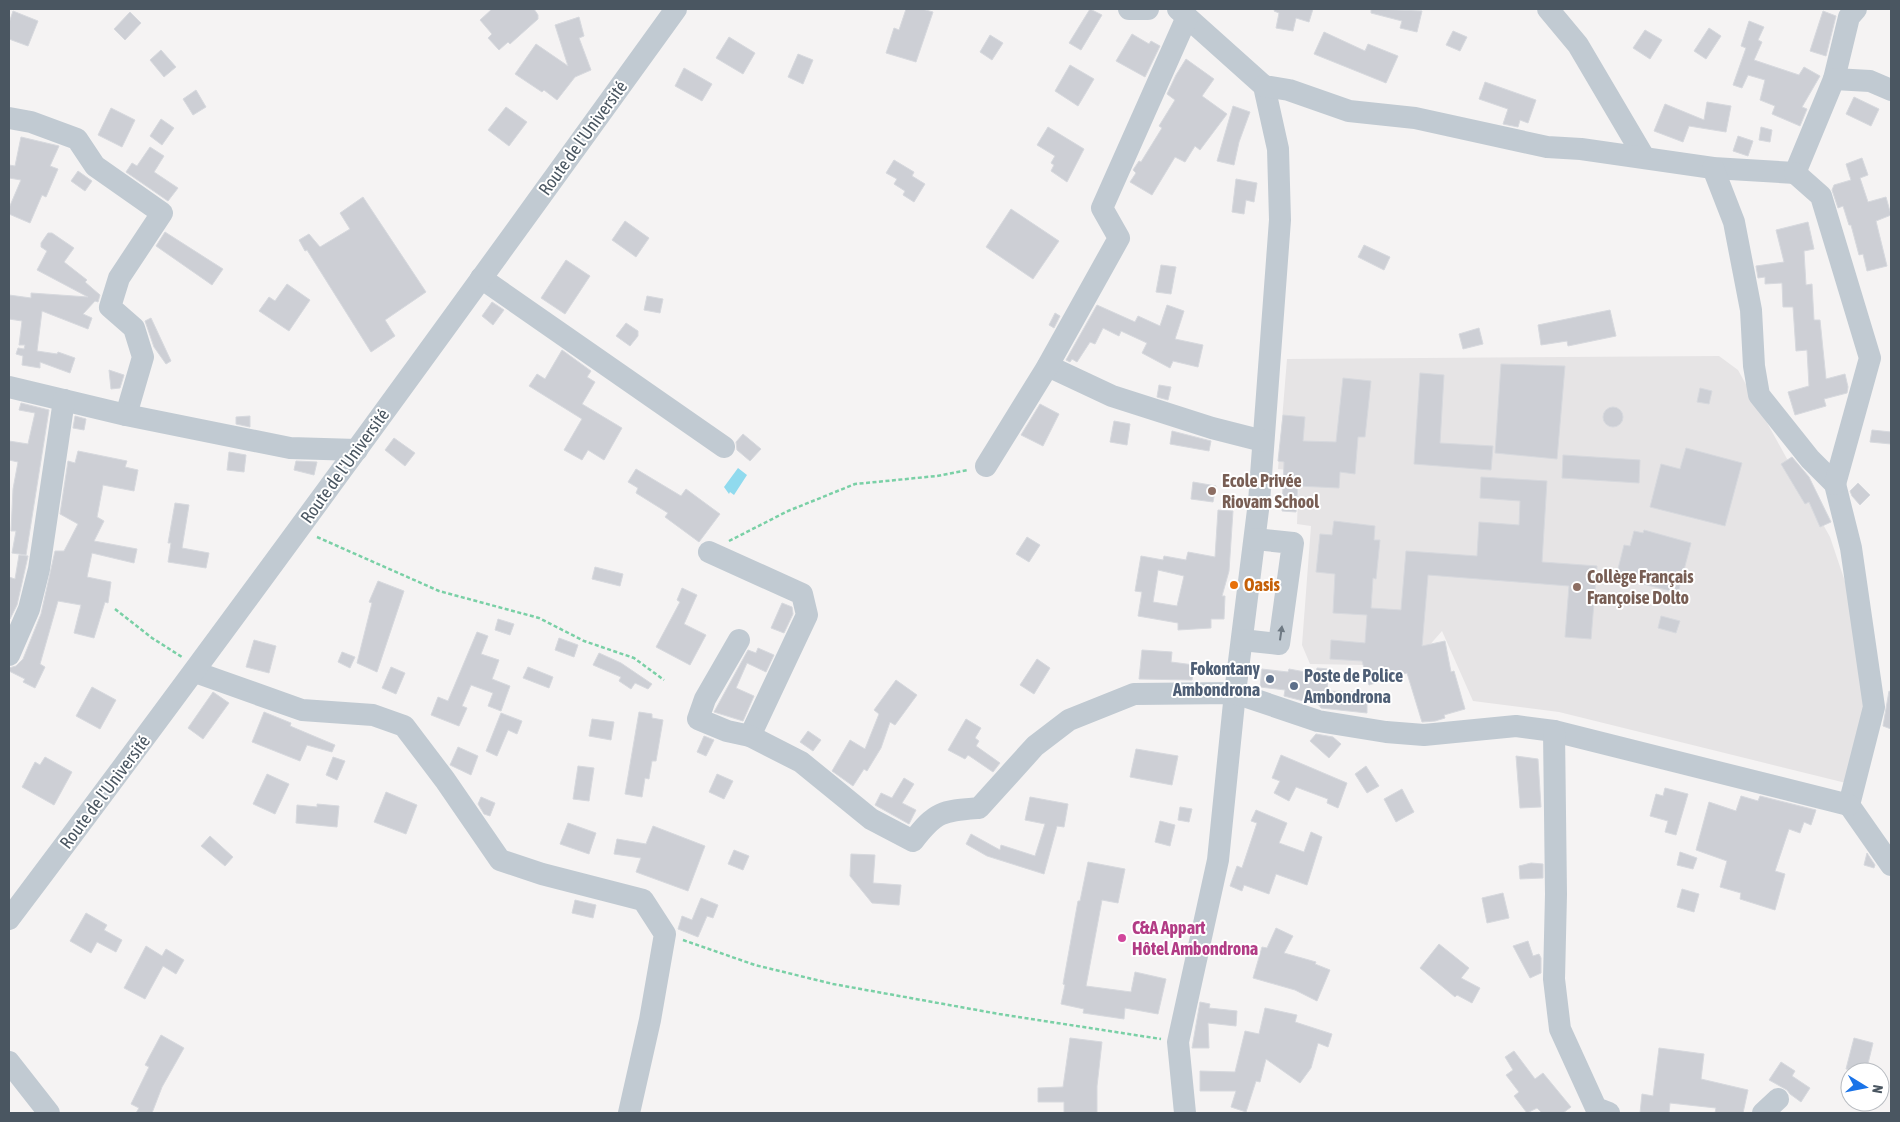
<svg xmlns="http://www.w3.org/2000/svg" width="1900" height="1122" viewBox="0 0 1900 1122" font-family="'Asap Condensed',sans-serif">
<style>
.education{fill:#e6e4e5}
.water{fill:#90daee}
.building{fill:#cdcfd5;stroke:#d7d9de;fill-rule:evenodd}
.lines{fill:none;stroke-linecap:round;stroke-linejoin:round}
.path{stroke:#7ad0a6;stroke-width:2.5;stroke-dasharray:4 2.5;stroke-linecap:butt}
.minor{stroke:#c1cad2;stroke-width:22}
.oneway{fill:#6e7983}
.education-dot{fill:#8d6e63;stroke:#fff;stroke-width:2}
.food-dot{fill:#e8710a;stroke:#fff;stroke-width:2}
.service-dot{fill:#5c6f8a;stroke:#fff;stroke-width:2}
.hotel-dot{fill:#d1479c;stroke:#fff;stroke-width:2}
.labels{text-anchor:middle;stroke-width:4;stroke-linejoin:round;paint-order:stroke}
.street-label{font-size:18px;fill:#4a5661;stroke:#fff}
.education-label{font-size:18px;font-weight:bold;fill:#785e54;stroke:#fff;text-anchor:start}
.food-label{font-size:18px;font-weight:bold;fill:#c56008;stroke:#fff;text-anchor:start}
.service-label{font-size:18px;font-weight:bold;fill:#4e5e75;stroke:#fff;text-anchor:end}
.hotel-label{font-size:18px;font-weight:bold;fill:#b23c85;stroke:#fff;text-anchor:start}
</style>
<rect width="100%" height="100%" fill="#f5f3f3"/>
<path class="education" d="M1719,356L1738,370L1830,537L1873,665L1846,783L1559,712L1473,701L1442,631L1427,648L1364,665L1310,664L1302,645L1311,526L1297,524L1299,471L1278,469L1287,359Z"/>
<path class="water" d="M738,468L747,475L734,495L730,492L729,494L724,487Z"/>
<g class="building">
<path d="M492,9H534L538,15V19L510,44L508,42L499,50L488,38L492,34L480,20Z"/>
<path d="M906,9H922L933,12L916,62L886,53L894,28L899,30Z"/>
<path d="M1090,9L1102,15L1081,50L1069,43Z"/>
<path d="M1275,9H1313L1309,22L1296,18L1293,31L1276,28L1279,13L1274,11Z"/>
<path d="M1371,9L1422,11L1417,32L1400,28L1402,21L1371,13Z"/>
<path d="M13,11L38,21L28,46L9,39V23Z"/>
<path d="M1823,11L1836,16L1826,56L1810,51Z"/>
<path d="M130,12L141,23L125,40L114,29Z"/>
<path d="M579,17L584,36L579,38L591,70L575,77L557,100L544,90L542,92L515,74L536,44L568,66L555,25Z"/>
<path d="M1749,21L1764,27L1758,40L1762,42L1754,60L1799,75L1804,67L1820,76L1802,107L1807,109L1800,126L1772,114L1775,106L1760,100L1765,80L1748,75L1742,88L1733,85L1746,48L1741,46Z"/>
<path d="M1709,28L1721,36L1706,59L1694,51Z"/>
<path d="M1645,30L1662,40L1650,59L1633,48Z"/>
<path d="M1453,31L1467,37L1460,51L1446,45Z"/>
<path d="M1324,32L1365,51L1368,44L1398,56L1386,83L1314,54Z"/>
<path d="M1132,34L1149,44L1151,41L1160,46L1145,77L1116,61Z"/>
<path d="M990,35L1003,43L992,60L980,52Z"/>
<path d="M729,37L755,53L743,74L716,58Z"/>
<path d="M161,50L176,67L164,77L150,60Z"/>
<path d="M798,54L813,60L803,84L788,77Z"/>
<path d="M1186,59L1214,79L1202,96L1227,114L1200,150L1195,146L1185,162L1175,157L1152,195L1130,182L1136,173L1133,170L1139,161L1141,162L1162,128L1159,126L1175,100L1167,94L1176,75Z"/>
<path d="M1070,65L1094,79L1078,106L1055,91Z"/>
<path d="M684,68L712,84L702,101L675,86Z"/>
<path d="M1485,82L1536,100L1528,123L1520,120L1518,127L1503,124L1508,109L1479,99Z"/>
<path d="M196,90L206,107L193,115L183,99Z"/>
<path d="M1854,97L1879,109L1871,126L1846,114Z"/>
<path d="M1707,102L1731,106L1726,132L1689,126L1683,142L1654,131L1665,104L1704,120Z"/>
<path d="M1233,106L1250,112L1239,142L1234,165L1217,161Z"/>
<path d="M506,107L527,122L509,146L488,130Z"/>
<path d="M111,108L135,120L122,147L98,135Z"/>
<path d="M161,119L174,128L162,145L150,136Z"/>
<path d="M1048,127L1084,149L1067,182L1051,171L1054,165L1051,163L1055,156L1037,145Z"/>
<path d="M1761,127L1772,130L1770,142L1759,140Z"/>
<path d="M1738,136L1753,141L1748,156L1733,151Z"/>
<path d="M21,137L59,146L50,166L58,169L46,197L42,195L30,223L9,214V208L21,180L9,178V165L15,166Z"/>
<path d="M150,147L164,156L154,172L178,188L168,201L126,172L132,163L137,166Z"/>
<path d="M1862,158L1868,175L1860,178L1868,202L1886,197L1891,215L1876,221L1887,266L1867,271L1863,254L1859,255L1851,225H1849L1843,206L1838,208L1832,190L1834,185L1851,180L1846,164Z"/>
<path d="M894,160L914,172L912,176L925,184L914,202L903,195L905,191L894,184L897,179L886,173Z"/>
<path d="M78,171L92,181L85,191L71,181Z"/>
<path d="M1236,179L1257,183L1254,202L1246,200L1244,214L1232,212Z"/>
<path d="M363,197L426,292L385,320L395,336L371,352L307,250L305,251L299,240L309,234L320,247L350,229L340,213Z"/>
<path d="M1011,209L1059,241L1033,279L986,247Z"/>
<path d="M625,221L649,238L636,257L612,240Z"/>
<path d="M1808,222L1814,249L1804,251L1806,285L1812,284L1814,320H1820L1826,379L1845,374L1848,387L1847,393L1824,399L1826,406L1795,415L1788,392L1809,386L1807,350L1796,351L1793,307H1783L1782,283L1765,284V277L1758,278L1756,266L1784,262L1776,230Z"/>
<path d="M165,232L223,269L212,285L156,246Z"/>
<path d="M48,233H52L74,248L64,262L87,280L85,282L100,295L98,302L95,301L83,314L92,318L88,329L42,311L37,351L57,354L58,352L75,358L70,373L40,362V368L22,365L23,356L16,354L18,348L24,349L25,345H19L22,321L9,319V295L31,298V293L88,297L37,270L47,251L41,247V243Z"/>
<path d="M1364,245L1390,257L1384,270L1358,257Z"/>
<path d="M566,260L590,276L565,314L541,298Z"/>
<path d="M1161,265L1176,267L1171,294L1156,292Z"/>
<path d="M287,284L310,300L289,331L259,311L269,297L275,301Z"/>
<path d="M647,296L663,299L660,313L644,310Z"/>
<path d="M492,302L504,310L493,325L482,316Z"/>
<path d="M1097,305L1135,322L1138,316L1160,326L1167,305L1184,311L1175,339L1203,345L1198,367L1173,361L1170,368L1142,353L1147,343L1121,331L1119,336L1103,328L1095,344L1090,342L1077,362L1072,359L1070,362L1066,360Z"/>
<path d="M1610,310L1616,336L1568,346L1567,341L1541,345L1538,325Z"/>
<path d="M1055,313L1060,316L1054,328L1049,325Z"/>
<path d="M151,318L171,361L166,364L154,347L145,321Z"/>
<path d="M626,323L638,331V336L630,346L616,336Z"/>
<path d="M1479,328L1483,344L1463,349L1459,334Z"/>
<path d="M562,350L591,371L587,377L595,382L582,404L622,428L604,460L588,450L582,460L564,450L582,419L529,386L537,374L545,379Z"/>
<path d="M1501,364L1565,366L1557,459L1495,453Z"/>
<path d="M109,370L124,375L120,388L111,389Z"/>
<path d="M1420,373L1444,375L1440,443L1493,446L1491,470L1414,464Z"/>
<path d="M1343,378L1371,381L1365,437H1358L1355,474L1340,472L1339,488L1298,486L1296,512L1282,511L1284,462L1278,461L1283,415L1305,417L1303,441L1336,442Z"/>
<path d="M1159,385L1171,387L1168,400L1157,397Z"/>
<path d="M1700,388L1712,391L1709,404L1697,402Z"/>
<path d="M21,403L49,410L26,555L12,553L16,531H11L13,489L18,462L9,460V441L28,444L35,413L19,410Z"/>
<path d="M1040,404L1059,414L1043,446L1021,435Z"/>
<circle cx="1613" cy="417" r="10"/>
<path d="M75,416L86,419L84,430L73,428Z"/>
<path d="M250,416V427L236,424V417Z"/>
<path d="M1114,421L1130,424L1127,445L1110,442Z"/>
<path d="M1872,430L1891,432V444L1870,442Z"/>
<path d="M1172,431L1211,441L1209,451L1170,444Z"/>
<path d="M743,434L761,449L750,461L737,450L736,442Z"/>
<path d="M394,438L415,453L405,466L385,450Z"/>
<path d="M1686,448L1742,463L1725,526L1650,507L1661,464L1680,469Z"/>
<path d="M78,451L127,461L125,467L138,470L134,491L103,485L97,517L104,521L94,541L137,549L134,563L92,553L87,577L111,582L108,603L105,602L94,638L74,633L81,605L58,601L40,664L45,667L35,688L23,682L25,679L9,671V668L16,666L23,659L41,614L55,551H64L78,524L60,514L68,461L75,463Z"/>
<path d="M229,452L246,455L244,472L227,470Z"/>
<path d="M1563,455L1640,460L1639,483L1562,478Z"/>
<path d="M1792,457L1809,477L1831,522L1820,527L1809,502L1805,504L1781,464Z"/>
<path d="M296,461L317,462L314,475L294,470Z"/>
<path d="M636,469L681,496L686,489L720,514L699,542L665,517L668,513L636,493L638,488L628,482Z"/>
<path d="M1481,477L1547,481L1542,562L1597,566L1591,639L1565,637L1569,586L1428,575L1422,646L1445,641L1451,672L1454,671L1465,709L1444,715L1445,718L1435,721L1422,722L1407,673L1369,685L1362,661L1330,659L1331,640L1365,643L1367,615L1333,613L1335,574L1316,572L1320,534L1332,535L1334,521L1375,526L1374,540H1380L1376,579L1373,578L1371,608L1401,610L1406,551L1477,556L1479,522L1519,525L1520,501L1480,498Z"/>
<path d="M1193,482L1216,486L1213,502L1191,499Z"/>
<path d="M1858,483L1870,495L1860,505L1852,496L1850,491Z"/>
<path d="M175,503L189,505L182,548L209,553L206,568L168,562L171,543H168Z"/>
<path d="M1218,510L1233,511L1229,571L1222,596H1225L1224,619H1211V628L1178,630V623L1138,616L1142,592L1135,591L1141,556L1163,560L1164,556L1186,560L1188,552L1215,557ZM1158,570L1184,576L1177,606L1153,602Z"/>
<path d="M1644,530L1691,543L1678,593L1616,577L1624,545L1630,546L1634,531L1643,533Z"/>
<path d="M1027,537L1040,545L1029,562L1016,554Z"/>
<path d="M19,555L28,556L17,605L10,619L9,577L15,579Z"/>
<path d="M595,567L623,574L620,586L592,579Z"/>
<path d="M378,581L404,591L377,672L357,663L372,603L369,602Z"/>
<path d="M682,588L697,595L684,624L706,635L690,665L656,647L680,602L677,600Z"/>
<path d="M782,603L792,607L793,614L784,633L771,628Z"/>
<path d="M1661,616L1680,621L1676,633L1658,628Z"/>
<path d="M498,619L514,624L510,635L495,630Z"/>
<path d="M477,632L488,636L481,654L499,660L492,679L510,686L501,711L488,706L493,693L471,685L462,706L467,708L459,726L431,715L438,697L448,701Z"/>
<path d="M559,638L578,645L574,657L555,650Z"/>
<path d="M254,640L276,646L269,673L246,667Z"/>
<path d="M758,648L774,655L766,672L747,663L736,688L754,696L743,721L714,712L748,650L756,653Z"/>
<path d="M1142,650L1172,652L1171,662L1194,665L1192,680L1139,679Z"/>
<path d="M342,652L355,657L350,668L338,662Z"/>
<path d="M599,653L621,663L652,684L648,689L635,683L631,689L619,681L621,677L593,665Z"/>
<path d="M1037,659L1050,668L1034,694L1020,685Z"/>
<path d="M391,667L405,673L396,694L382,688Z"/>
<path d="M528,667L553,677L549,688L523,678Z"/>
<path d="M1317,668L1329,669L1327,691L1367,692V713L1321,708L1319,705L1284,696L1285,690L1260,687L1262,669L1288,672L1289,669L1316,674Z"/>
<path d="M896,680L917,695L895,725L890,722L881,748L867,771L864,769L853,786L832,771L850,740L865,749L879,714L874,710Z"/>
<path d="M92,687L116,700L100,729L76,716Z"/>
<path d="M1889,691L1891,692V729L1883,726Z"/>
<path d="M213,692L229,703L203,739L188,728Z"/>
<path d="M264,712L291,723L290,726L335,745L332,752L307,745L300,761L252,742Z"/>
<path d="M639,712L652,714V718L663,720L656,761H652L649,779L645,778L642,797L625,794Z"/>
<path d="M501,713L522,721L517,734L508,730L497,756L486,751Z"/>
<path d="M592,719L614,722L611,740L589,736Z"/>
<path d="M966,719L981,728L975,738L979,741L976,746L1000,763L993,772L968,755L965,759L948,750Z"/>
<path d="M808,731L821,740L813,751L800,742Z"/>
<path d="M1316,734L1333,737L1341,744L1329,758L1310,741Z"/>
<path d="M704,736L714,740L706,756L697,752Z"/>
<path d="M458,747L478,756L471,775L450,765Z"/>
<path d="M1136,749L1178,756L1172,785L1130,777Z"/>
<path d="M1281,755L1347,783L1338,808L1327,803L1328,799L1296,787L1289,801L1274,793L1280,781L1272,778Z"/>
<path d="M1516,756L1538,759L1541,807L1520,808Z"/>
<path d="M45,757L72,772L54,805L22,787L35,762L40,765Z"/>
<path d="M333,757L345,761L337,780L326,775Z"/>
<path d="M578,766L594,768L589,801L573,799Z"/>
<path d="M1366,766L1379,786L1367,793L1355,774Z"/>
<path d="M267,774L289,784L275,814L253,804Z"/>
<path d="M717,774L733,781L724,799L709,792Z"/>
<path d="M904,778L914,784L902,803L916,810L909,824L875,805L881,793L892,798Z"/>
<path d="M1665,788L1688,794L1676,835L1665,832L1668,821L1650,816L1656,794L1663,796Z"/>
<path d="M1402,789L1414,812L1396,822L1384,799Z"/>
<path d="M386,792L417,805L406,834L374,822Z"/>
<path d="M1741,796L1758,801L1760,796L1816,810L1811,825L1804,822L1800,833L1789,829L1775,871L1785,874L1775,910L1740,899L1741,893L1720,887L1727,861L1696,850L1709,802L1736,811Z"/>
<path d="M481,797L495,803L490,816L484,814L478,804Z"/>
<path d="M1030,797L1068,804L1064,827L1057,826L1044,874L987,856L966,844L971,834L1000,850L1001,845L1035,856L1045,824L1025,820Z"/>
<path d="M317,804L339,806L337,827L296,823L297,805L317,807Z"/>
<path d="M1180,807L1192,809L1189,822L1178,820Z"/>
<path d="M1256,810L1287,823L1279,843L1304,852L1311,832L1322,837L1307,885L1276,874L1269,894L1244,885L1242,891L1230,886L1237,866L1242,868L1257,823L1251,821Z"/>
<path d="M1160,821L1175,825L1170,846L1155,842Z"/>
<path d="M568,823L596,833L589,854L560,844Z"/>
<path d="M653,826L705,846L688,891L636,872L641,858L614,854L617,839L646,844Z"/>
<path d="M210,836L233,857L225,866L201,846Z"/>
<path d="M734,850L749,856L743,870L728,864Z"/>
<path d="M1680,852L1697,858L1693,869L1677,865Z"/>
<path d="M1867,853L1875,865L1874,868L1864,865Z"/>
<path d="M851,854L875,855L873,883L901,885L899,905L872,903L850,876Z"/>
<path d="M1088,862L1125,869L1118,903L1102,900L1086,986L1131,992L1135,972L1166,979L1158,1014L1125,1008L1124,1019L1083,1013L1084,1009L1061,1004L1065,985L1063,984L1078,901H1080Z"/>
<path d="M1531,863L1543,864V878L1520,879L1519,866Z"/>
<path d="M1682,889L1699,894L1694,912L1677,907Z"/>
<path d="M1503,893L1509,918L1487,923L1482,898Z"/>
<path d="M701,898L718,905L713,918L707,916L698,937L678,929L682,916L692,920Z"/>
<path d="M575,900L596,905L593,918L572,913Z"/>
<path d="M86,913L107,925L104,930L122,940L116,952L97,942L91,953L70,941Z"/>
<path d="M1276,928L1293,936L1284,953L1316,962L1315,964L1330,970L1317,1001L1295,990L1253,978L1262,947L1267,948Z"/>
<path d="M1528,941L1533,956L1539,954L1541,958V973L1530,978L1513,946Z"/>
<path d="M1439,944L1469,968L1461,978L1480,988L1472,1003L1457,995L1455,997L1420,968Z"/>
<path d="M146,946L162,956L166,949L184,960L176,974L163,966L145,999L124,988Z"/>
<path d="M1200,1002L1210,1004L1209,1008L1237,1011L1236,1026L1208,1023L1209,1048H1192Z"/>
<path d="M1265,1008L1297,1015L1295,1022L1332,1034L1328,1047L1318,1043L1311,1068L1300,1083L1266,1059L1260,1082L1256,1081L1246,1112L1231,1107L1236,1091H1200V1071L1235,1072L1245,1031L1259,1034Z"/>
<path d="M161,1035L184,1048L162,1087L152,1113H136L139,1108L131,1104L149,1067L145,1065Z"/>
<path d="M1070,1038L1102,1042L1097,1086V1113H1064V1102H1038V1088L1063,1087Z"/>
<path d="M1854,1038L1873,1043L1866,1072L1846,1069Z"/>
<path d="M1659,1048L1704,1054L1701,1079L1748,1090L1743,1113H1715L1716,1108L1670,1103L1669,1113H1640L1642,1094L1653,1096Z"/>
<path d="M1514,1051L1535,1079L1543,1073L1571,1107L1563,1113H1542L1537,1108L1527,1113L1514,1096L1519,1092L1506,1075L1513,1070L1505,1057Z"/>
<path d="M1781,1062L1795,1071L1792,1076L1810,1088L1801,1102L1790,1094L1787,1090L1769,1080Z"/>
</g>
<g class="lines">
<g class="path">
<path d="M317,537L439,591L539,618L584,641L634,658L664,680"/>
<path d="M729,541L788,511L855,484L937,476L968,470"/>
<path d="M115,609L152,638L182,657"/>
<path d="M683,940L755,965L833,984L999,1014L1161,1039"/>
</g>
<g class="minor">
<path d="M1129,9H1148"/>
<path d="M1178,9L1264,86L1278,149L1280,220L1259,502L1235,693L1218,860L1178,1042L1185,1113"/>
<path d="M1548,9L1578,45L1644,157"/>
<path d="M1834,79L1849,17L1856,9"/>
<path d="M1264,86L1289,90L1349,111L1415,118L1547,147L1581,149L1713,168L1795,173L1834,79L1870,81L1891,90"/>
<path d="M9,118L31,122L77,139L95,166L162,213L119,278L110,307L134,328L143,357L126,415"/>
<path d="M1713,168L1734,222L1751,310L1754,366L1759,395L1810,459L1835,484L1851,548L1874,707L1849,805L1891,865"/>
<path d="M1795,173L1821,196L1870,358L1835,484"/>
<path d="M481,278L724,447"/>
<path d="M1048,366L1112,396L1212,428L1263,441"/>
<path d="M9,387L126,415L290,448L357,450"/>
<path d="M986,466L1046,369L1119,238L1102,208L1187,17"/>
<path d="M709,552L802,594L807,615L750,736"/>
<path d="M739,640L705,699L698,719L727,731L750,736L801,762L871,819L913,841C936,811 942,811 979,808L1035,746L1069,720L1134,694L1235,693L1318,721L1386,732L1424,735L1516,726L1554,731L1849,805"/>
<path d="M1242,640L1279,644L1293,543L1255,539"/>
<path d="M9,655L29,609L39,569L64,400"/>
<path d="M195,672L302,710L373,715L404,726L445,780L500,860L542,874L643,900L665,934L650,1020L629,1113"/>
<path d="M1554,731L1556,894L1554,979L1560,1029L1596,1108L1609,1113"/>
<path d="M9,919C235,619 456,314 676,9"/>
<path d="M9,1062L49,1113"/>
<path d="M1763,1113L1778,1099"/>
</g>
</g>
<defs><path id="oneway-solid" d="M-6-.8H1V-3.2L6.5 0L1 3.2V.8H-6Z" transform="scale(1.25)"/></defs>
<use class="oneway" href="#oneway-solid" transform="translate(1281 633) rotate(-82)"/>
<g class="education-dot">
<circle cx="1212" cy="491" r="5"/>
<circle cx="1577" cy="587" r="5"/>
</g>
<circle class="food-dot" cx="1234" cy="585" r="5"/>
<g class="service-dot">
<circle cx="1270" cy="679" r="5"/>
<circle cx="1294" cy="686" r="5"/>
</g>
<circle class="hotel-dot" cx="1122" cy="938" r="5"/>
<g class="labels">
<g class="street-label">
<text transform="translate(583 138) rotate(-54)" y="6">Route de l'Université</text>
<text transform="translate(345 466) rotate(-54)" y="6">Route de l'Université</text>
<text transform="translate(105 792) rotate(-53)" y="6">Route de l'Université</text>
</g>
<g class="education-label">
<text x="1222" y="487">Ecole Privée<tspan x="1222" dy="21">Riovam School</tspan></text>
<text x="1587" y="583">Collège Français<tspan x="1587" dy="21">Françoise Dolto</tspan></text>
</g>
<g class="food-label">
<text x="1244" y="591">Oasis</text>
</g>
<g class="service-label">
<text x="1260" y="675">Fokontany<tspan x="1260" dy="21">Ambondrona</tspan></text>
<text x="1304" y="682" text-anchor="start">Poste de Police<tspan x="1304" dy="21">Ambondrona</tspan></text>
</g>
<g class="hotel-label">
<text x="1132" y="934">C&amp;A Appart<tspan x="1132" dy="21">Hôtel Ambondrona</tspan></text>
</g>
</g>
<rect width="1900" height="1122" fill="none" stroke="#4a5661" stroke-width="20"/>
<g transform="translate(1865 1087) rotate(100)"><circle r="24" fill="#ffffff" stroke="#b7bbc0"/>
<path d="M0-4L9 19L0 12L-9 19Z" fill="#1a73e8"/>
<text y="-8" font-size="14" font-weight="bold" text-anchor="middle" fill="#4a5661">N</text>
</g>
</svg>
